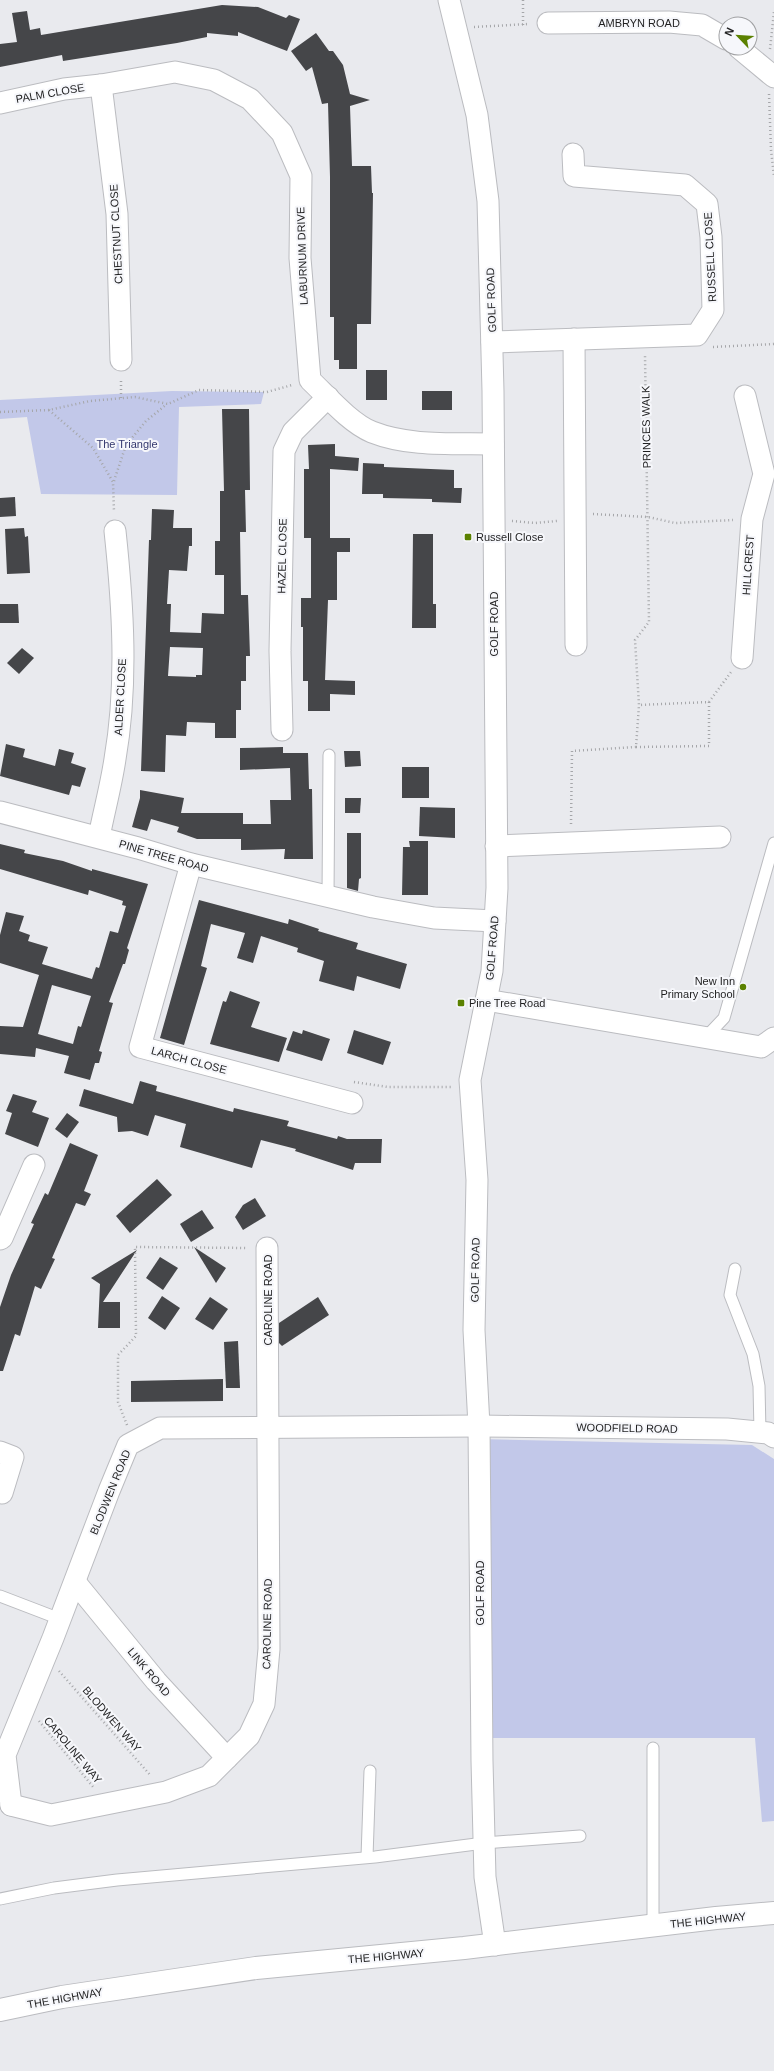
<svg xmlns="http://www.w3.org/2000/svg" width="774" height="2071" viewBox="0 0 774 2071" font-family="Arial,sans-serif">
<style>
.green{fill:#c2c8e9}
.building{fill:#454649;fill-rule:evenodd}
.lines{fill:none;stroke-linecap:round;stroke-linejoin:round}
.service-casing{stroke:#bbbcc0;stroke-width:13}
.minor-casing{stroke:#bbbcc0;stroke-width:23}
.tertiary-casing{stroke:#bbbcc0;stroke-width:24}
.path{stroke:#a5a6a9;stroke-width:2.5;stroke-dasharray:1 3;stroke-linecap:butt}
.service{stroke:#fff;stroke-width:11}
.minor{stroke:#fff;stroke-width:21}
.tertiary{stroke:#fff;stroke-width:22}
.poi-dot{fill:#5b8100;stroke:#f6f7fb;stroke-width:1.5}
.labels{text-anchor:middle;stroke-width:4;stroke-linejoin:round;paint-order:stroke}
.street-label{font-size:11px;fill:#1f1f20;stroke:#f6f7fb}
.park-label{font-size:11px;fill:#34386e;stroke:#f6f7fb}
.poi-label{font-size:11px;fill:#1f1f20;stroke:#f6f7fb;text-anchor:start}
</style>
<rect width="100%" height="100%" fill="#e9eaee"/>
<g class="green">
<path d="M172,391L264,392L261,404L179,407L177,495L41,494L27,417L0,419V400Z"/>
<path d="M479,1439L752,1445L774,1459V1821L762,1822L755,1738H481Z"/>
</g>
<g class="building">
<path d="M222,5L258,7L286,18L289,15L300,19L287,51L238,32V36L207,33V37L177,43L63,61L62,55L0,67V44L17,42L12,13L27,11L30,30L40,28L41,35Z"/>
<path d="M316,33L329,51H333L343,65L350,94L370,100L350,106L352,166H371L372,193H373L371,324H357V369H339V360H334V317H330V177L328,103L322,104L312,67L306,71L291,51Z"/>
<rect x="366" y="370" width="21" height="30"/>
<rect x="422" y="391" width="30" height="19"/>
<path d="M222,409H249L250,490H245L246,532H240L241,595H248L250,656H246V681H241V710H236V738H215V723L187,722L186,736L166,735L165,772L141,771L149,540H151L152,509L174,510L173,528H192V546H189L187,571L169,570L167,604H171L170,632L201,633L202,613L224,614V575H215V541H220V491H224ZM170,647L203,648L202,675H196V677L168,676Z"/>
<path d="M335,444V456L359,458L358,471L330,469V538H350V552H337V600H328L325,680L355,681V695L330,694V711H308V681H303V627H301V598H311V538H304V469H309L308,445Z"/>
<path d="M363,463L384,464V467L454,470V488H462L461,503L432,502V499L383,498V494H362Z"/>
<path d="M15,497L16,516L0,517V498Z"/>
<path d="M24,528L25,537L28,536L30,573L7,574L5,529Z"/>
<path d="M413,534H433V604H436V628H412Z"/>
<path d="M0,604H18L19,623H0Z"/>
<path d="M22,648L34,658L19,674L7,663Z"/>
<path d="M6,744L25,749L23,757L55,766L59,749L74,753L71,763L86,768L80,787L72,785L69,795L0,776Z"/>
<path d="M283,747V753H308L309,789H312L313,859H284L285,849L241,850V839H197L177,832L179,827L151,819L147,831L132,827L140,798V790L184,798L181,813H243V824H271L270,800H291L290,768L240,770V748Z"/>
<path d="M344,751H360L361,766L345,767Z"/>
<rect x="402" y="767" width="27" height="31"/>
<path d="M345,798H361L360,813H345Z"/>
<path d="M420,807L455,808V838L419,836Z"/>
<path d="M347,833H361V878L359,879L358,891L347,888Z"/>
<path d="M409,841H428V895H402L403,847H410Z"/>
<path d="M0,844L25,850L24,853L63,861L92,871V869L148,884L127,948L129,950L125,964H123L109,1002L113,1003L99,1051L102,1052L99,1063H95L90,1080L64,1073L69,1056L36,1048L35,1057L0,1054V1026L23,1027L39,975L0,963V935L6,912L24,916L19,931L30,935L28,941L48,947L42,964L92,979L96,967L99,968L110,931L118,933L126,906L122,905L123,901L89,890L88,895L0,869ZM52,985L91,996L81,1027L78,1026L73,1044L38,1034Z"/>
<path d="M199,900L288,924L289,919L319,929L318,931L358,943L356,949L407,964L400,989L357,976L354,991L319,981L324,961L297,952L298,948L261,936L253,963L237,958L245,933L211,924L201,966L207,968L184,1045L160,1038Z"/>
<path d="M230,991L260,1002L251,1027L287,1038L279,1062L210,1044L223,1001L226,1002Z"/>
<path d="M303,1030L330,1039L322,1061L286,1050L293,1031L302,1034Z"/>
<path d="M354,1030L391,1042L383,1065L347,1053Z"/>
<path d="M140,1081L157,1086L156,1091L233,1112L234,1108L289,1121L287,1126L337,1139L338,1136L347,1139H382L381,1163H355L353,1170L295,1151L296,1149L261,1140L252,1168L180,1147L186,1124L155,1115L148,1136L132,1131L118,1132L117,1117L79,1106L84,1089L133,1104Z"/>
<path d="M13,1094L37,1101L32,1112L49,1118L38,1147L5,1134L12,1113L6,1111Z"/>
<path d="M67,1113L79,1122L67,1138L55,1129Z"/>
<path d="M70,1143L98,1155L84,1191L91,1194L85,1206L76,1203L52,1258L55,1259L41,1289L35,1286L20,1336L15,1334L3,1371H0V1307L11,1275L34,1224L31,1223L45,1193L48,1195Z"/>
<path d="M157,1179L172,1195L130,1233L116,1216Z"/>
<path d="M255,1198L266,1216L243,1230L235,1217L243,1205Z"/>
<path d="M202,1210L214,1228L191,1242L180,1224Z"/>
<path d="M194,1247L226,1268L216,1283Z"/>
<path d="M137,1250L103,1302H120V1328H98L100,1284L91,1278Z"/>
<path d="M160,1257L178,1268L163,1290L146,1278Z"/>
<path d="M162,1296L180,1308L165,1330L148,1318Z"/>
<path d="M210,1297L228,1309L213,1330L195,1319Z"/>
<path d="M318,1297L329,1315L282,1346L279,1343V1323Z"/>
<path d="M238,1341L240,1388H226L224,1342Z"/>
<path d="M223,1379V1401L131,1402V1381Z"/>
</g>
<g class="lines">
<defs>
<g id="service">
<path d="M328,897L329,755"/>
<path d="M705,1038L724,1018L774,843"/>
<path d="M735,1269L730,1295L753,1354L759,1386L760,1432"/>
<path d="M0,1596L60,1619"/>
<path d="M367,1857L370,1771"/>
<path d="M0,1899L54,1888L117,1880L375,1857L484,1843L580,1836"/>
<path d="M653,1926V1748"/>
</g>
<g id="minor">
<path d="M449,0L477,115L488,201L493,391L497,888L492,971L470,1080L477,1180L474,1330L479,1426L482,1761L485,1877L495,1945"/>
<path d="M548,23L669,22L702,25L726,39"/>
<path d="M739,48L774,77"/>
<path d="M101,85L117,214L121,360"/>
<path d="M0,103L64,89L101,85L175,72L214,80L250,99L282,133L301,176L300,258L310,380C327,396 350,423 372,432C410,447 454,443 493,444"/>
<path d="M574,339L576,645"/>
<path d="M492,342L697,335L713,310L711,237L707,204L685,185L574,176L573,154"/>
<path d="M742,658L752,519L764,474L745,396"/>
<path d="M282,730L280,651L284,451L293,432L328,397"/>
<path d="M0,812L138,848L191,864L373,907L434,918L495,921"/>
<path d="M99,837C104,811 111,786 115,759C128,684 123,606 115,531"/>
<path d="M496,846L720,837"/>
<path d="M191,864L140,1047L352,1103"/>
<path d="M486,1000L761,1047L774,1038"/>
<path d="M0,1239L2,1238L34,1165"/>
<path d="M0,1452L13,1457L2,1493"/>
<path d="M75,1582L156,1681L227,1758"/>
<path d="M11,1805L5,1755L53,1638L109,1491L128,1445L160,1428L479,1426L727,1429L768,1433L774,1437"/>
<path d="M11,1805L51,1815L166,1792L209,1776L249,1736L264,1704L269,1649L267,1248"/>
</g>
<path id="tertiary" d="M0,2010L62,1997L256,1968L464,1948L716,1918L774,1913"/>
</defs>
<use href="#service" class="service-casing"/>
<use href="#minor" class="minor-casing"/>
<use href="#tertiary" class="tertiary-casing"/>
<g class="path">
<path d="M523,25V0"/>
<path d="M474,27L529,24"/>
<path d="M770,49L774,12"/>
<path d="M769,94L771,150L774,176"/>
<path d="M713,347L774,344"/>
<path d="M121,398V379"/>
<path d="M49,410L93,448L113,482L114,512"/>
<path d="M0,412L49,410L90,401L135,397L168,404L199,390L267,392L292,385"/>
<path d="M114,481L126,445L146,421L167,404"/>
<path d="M593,514L648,517L675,523L733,520"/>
<path d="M512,521L535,523L557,521"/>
<path d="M709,702L731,672"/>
<path d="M636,747L709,746V702L639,705"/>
<path d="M571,824L572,751L636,747L639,705L635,640L649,622L645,355"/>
<path d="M354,1082L388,1087H452"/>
<path d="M127,1425L118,1402V1355L136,1336L135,1247L248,1248"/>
<path d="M59,1671L151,1776"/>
<path d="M39,1721L94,1788"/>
</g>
<use href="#service" class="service"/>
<use href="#minor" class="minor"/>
<use href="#tertiary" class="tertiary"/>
</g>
<g class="poi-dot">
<rect x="464" y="533" width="8" height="8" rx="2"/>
<circle cx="743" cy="987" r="4"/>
<rect x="457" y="999" width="8" height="8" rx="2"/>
</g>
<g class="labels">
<g class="street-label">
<text x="639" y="27">AMBRYN ROAD</text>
<text transform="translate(50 93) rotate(-10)" y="4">PALM CLOSE</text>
<text transform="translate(116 234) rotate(-93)" y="4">CHESTNUT CLOSE</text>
<text transform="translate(302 256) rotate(-92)" y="4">LABURNUM DRIVE</text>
<text transform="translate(710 257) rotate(-93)" y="4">RUSSELL CLOSE</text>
<text transform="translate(491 300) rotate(-92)" y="4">GOLF ROAD</text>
<text transform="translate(646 427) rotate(-91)" y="4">PRINCES WALK</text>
<text transform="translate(282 556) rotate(-89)" y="4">HAZEL CLOSE</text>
<text transform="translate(748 565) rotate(-86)" y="4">HILLCREST</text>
<text transform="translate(494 624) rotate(-90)" y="4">GOLF ROAD</text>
<text transform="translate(120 697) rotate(-87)" y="4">ALDER CLOSE</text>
<text transform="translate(164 856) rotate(16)" y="4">PINE TREE ROAD</text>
<text transform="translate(492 948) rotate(-85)" y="4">GOLF ROAD</text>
<text transform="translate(189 1060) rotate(15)" y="4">LARCH CLOSE</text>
<text transform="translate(475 1270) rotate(-89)" y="4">GOLF ROAD</text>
<text transform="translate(268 1300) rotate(-90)" y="4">CAROLINE ROAD</text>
<text transform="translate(627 1428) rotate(1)" y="4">WOODFIELD ROAD</text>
<text transform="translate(110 1492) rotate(-68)" y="4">BLODWEN ROAD</text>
<text transform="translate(480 1593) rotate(-90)" y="4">GOLF ROAD</text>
<text transform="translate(267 1624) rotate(-89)" y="4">CAROLINE ROAD</text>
<text transform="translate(149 1672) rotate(50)" y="4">LINK ROAD</text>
<text transform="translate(112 1719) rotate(49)" y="4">BLODWEN WAY</text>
<text transform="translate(73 1750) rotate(50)" y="4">CAROLINE WAY</text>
<text transform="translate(708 1920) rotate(-6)" y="4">THE HIGHWAY</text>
<text transform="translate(386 1956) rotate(-5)" y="4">THE HIGHWAY</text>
<text transform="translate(65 1998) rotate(-10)" y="4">THE HIGHWAY</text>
</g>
<g class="park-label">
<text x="127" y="448">The Triangle</text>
</g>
<g class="poi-label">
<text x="476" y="541">Russell Close</text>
<text x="735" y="985" text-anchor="end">New Inn<tspan x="735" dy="13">Primary School</tspan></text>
<text x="469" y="1007">Pine Tree Road</text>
</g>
</g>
<g transform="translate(738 36) rotate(295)"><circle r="19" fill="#f6f7fb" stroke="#a0a1a3"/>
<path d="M0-3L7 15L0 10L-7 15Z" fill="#5b8100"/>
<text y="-6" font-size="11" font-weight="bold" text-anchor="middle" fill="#1f1f20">N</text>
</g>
</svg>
